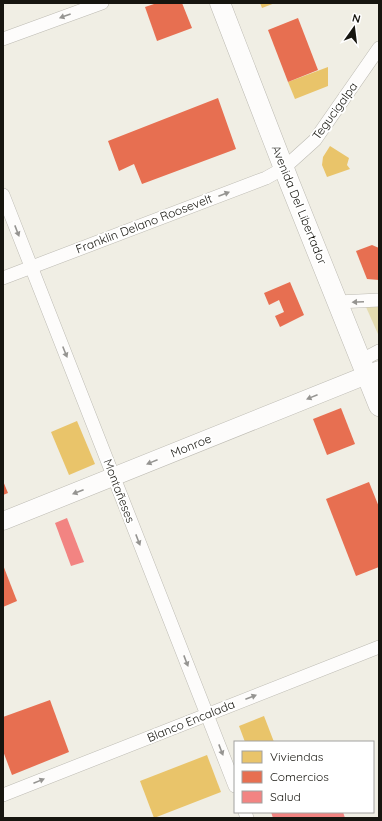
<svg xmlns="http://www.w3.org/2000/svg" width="382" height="821" viewBox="0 0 382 821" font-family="Quicksand,sans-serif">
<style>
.green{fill:#e4dcb1}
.homes{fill:#e9c46a}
.shops{fill:#e76f51}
.health{fill:#f28482}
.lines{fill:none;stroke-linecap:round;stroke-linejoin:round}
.minor-casing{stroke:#bdbbb3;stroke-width:14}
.secondary-casing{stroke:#bdbbb3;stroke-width:19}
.primary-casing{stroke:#bdbbb3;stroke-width:21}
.minor{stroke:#fdfcfb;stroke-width:13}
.secondary{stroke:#fdfcfb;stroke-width:18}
.primary{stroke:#fdfcfb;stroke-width:20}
.oneway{fill:#959491}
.labels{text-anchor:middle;stroke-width:4;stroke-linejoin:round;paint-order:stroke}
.street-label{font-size:12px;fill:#16150f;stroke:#fff}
</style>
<rect width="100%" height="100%" fill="#f0eee4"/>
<path class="green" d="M366,307H379V336L378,334Z"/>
<g class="homes">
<path d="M260,3H275L262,8Z"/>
<path d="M328,67V86L295,99L288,82Z"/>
<path d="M330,146L349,158L347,165L350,169L327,177L322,165L323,157Z"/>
<path d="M77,421L95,464L69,475L51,432Z"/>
<path d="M264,716L274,742H245L239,726Z"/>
<path d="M207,755L221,792L154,818L140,781Z"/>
</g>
<g class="shops">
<path d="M157,3H182L192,28L157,41L145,7Z"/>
<path d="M298,18L318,70L288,82L268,30Z"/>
<path d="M218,98L236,149L142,184L134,164L119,171L108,141Z"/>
<path d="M372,245L379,248V280L367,279L356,251Z"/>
<path d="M290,282L304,315L280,327L275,316L284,312L279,300L269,305L264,293Z"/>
<path d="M341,408L355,444L327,455L313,419Z"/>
<path d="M3,481L8,493L3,495Z"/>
<path d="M369,482L379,507V567L356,576L326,499Z"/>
<path d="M3,565L17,601L3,607Z"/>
<path d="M50,700L69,752L12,775L3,751V717Z"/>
</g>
<g class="health">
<path d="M67,518L84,562L71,566L55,523Z"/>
<path d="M271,812H343L345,818H273Z"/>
</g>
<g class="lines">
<defs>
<g id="minor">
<path d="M3,39L102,3"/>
<path d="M3,195L235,786"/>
<path d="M3,278L266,178L284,168L315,140L379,48"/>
<path d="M338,302L379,300"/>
<path d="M362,360L379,351"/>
<path d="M3,795L379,647"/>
<path d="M245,812L247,818"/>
</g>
<path id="secondary" d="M3,521L379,370"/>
<path id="primary" d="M220,3L290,184L379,406"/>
</defs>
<use href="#minor" class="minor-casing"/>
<use href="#secondary" class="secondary-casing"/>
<use href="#primary" class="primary-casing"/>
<use href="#minor" class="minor"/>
<use href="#secondary" class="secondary"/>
<use href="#primary" class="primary"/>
</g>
<defs><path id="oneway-solid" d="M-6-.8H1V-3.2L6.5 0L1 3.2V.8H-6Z"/></defs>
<g class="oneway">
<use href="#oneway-solid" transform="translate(65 16) rotate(160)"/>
<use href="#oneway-solid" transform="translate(224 194) rotate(-21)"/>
<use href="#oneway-solid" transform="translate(17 231) rotate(69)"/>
<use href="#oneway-solid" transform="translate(358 302) rotate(178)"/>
<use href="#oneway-solid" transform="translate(65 352) rotate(68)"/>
<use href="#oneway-solid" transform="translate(312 397) rotate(158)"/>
<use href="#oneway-solid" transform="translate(152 462) rotate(158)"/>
<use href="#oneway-solid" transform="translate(78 492) rotate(159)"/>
<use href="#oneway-solid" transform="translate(138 540) rotate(69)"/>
<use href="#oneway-solid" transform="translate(186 661) rotate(69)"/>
<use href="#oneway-solid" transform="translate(251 697) rotate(-21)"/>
<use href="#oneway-solid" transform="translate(221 750) rotate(69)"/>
<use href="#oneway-solid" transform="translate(39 781) rotate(-22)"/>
</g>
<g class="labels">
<g class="street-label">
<text transform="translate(335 111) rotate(-54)" y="4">Tegucigalpa</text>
<text transform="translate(299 205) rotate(68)" y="4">Avenida Del Libertador</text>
<text transform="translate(144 224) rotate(-21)" y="4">Franklin Delano Roosevelt</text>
<text transform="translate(191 446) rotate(-22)" y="4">Monroe</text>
<text transform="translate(119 491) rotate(69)" y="4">Montañeses</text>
<text transform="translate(191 721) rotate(-22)" y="4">Blanco Encalada</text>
</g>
</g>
<rect width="382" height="821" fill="none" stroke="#16150f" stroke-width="8"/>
<rect x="234" y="741" width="140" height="72" fill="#ffffff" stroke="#a2a19f"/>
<rect x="242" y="751" width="20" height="12" fill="#e9c46a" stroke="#a2a19f"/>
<text x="270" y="761" font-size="12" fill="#16150f">Viviendas</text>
<rect x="242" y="771" width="20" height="12" fill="#e76f51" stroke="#a2a19f"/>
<text x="270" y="781" font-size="12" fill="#16150f">Comercios</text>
<rect x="242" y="791" width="20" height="12" fill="#f28482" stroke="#a2a19f"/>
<text x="270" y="801" font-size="12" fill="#16150f">Salud</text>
<g transform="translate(354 28) rotate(14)" stroke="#ffffff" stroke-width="3" paint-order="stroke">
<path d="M0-3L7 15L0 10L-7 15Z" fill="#16150f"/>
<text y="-6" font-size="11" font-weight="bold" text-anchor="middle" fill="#16150f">N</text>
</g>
</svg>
